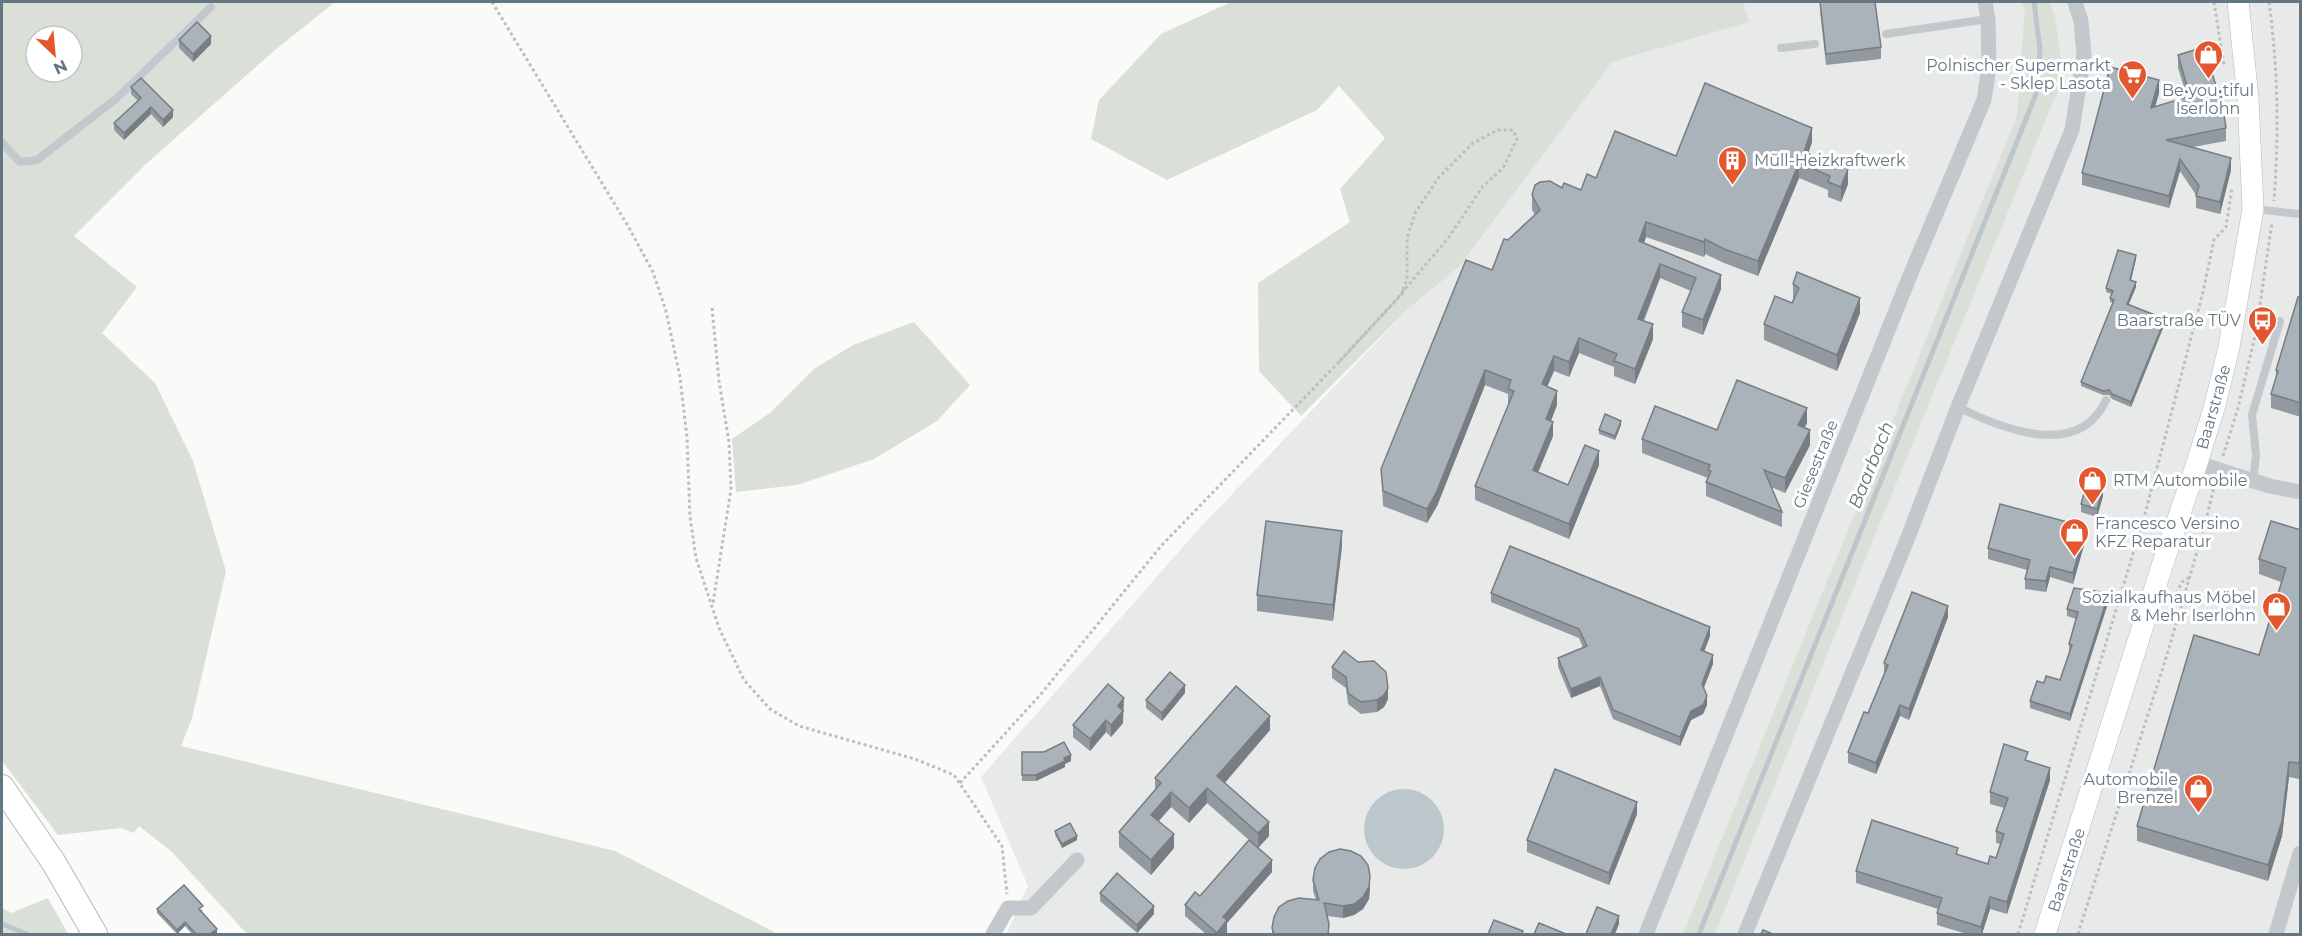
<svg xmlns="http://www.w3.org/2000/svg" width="2302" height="936" viewBox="0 0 2302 936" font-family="Montserrat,sans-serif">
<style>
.built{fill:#e8e9e9}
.green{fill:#dadfd7;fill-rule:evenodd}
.water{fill:#bbc7cb}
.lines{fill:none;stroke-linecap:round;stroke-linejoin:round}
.stream{stroke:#bbc7cb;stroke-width:5}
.secondary-casing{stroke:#b3babf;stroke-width:22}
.primary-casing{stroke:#b5babe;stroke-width:26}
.path{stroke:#bbbfc2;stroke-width:3;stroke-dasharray:3 3;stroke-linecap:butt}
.service{stroke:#c3c8cc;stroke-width:8}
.minor{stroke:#c3c8cc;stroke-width:15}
.secondary{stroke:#fff;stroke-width:21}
.primary{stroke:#fff;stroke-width:24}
.wall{fill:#929a9f}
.shaded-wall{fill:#777d82}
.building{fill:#aab3b9;stroke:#777d82;stroke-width:1.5}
.labels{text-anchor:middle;stroke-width:6;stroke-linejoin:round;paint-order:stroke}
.poi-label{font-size:16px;fill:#657683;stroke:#fff;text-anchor:end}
.street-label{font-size:16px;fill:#657683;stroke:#fff}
.water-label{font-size:18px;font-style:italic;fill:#60757c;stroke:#fff}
</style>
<rect width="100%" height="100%" fill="#fafaf8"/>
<path class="built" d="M1743,2H2300V934H1006L1028,886L981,777L1195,533L1409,308L1459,267L1612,62L1748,22Z"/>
<g class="green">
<path d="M2,2H335L275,50L146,164L74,236L137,287L102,333L155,383L193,461L226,571L192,718L181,746L615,851L778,934H247L172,852L139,826L134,833L121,828L58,835L2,761ZM36,36H72V72H36Z"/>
<path d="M1231,2H1743L1749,22L1612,62L1459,267L1409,308L1301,416L1259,371L1258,283L1350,222L1340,189L1385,138L1339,86L1317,110L1167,180L1091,139L1099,100L1161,34Z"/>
<path d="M2021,2H2049L2055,16L2063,78L1884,513L1715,934H1683L2017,116L2025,10Z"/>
<path d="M914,322L970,385L937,421L874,459L797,485L736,492L732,439L770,413L814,369L853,345Z"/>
<path d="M48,898L68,934H2V908L11,913Z"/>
</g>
<circle class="water" cx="1404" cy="829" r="40"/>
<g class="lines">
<g class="stream">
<path d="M2,924L27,934"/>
<path d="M1699,934L2038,89L2040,49L2034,2"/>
</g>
<defs>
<path id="secondary" d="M2045,934L2162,566L2197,463L2215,405L2229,347L2253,209L2248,98L2238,2"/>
<path id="primary" d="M2,787L54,863L95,934"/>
</defs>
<use href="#secondary" class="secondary-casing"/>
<use href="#primary" class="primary-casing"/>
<g class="path">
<path d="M492,2L628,226L653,272L666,311L680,377L687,438L690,517L696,558L719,628L744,680L770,709L799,726L915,759L954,775L1002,846L1007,894"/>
<path d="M2214,2L2224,65"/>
<path d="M2269,2C2278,68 2279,134 2274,201"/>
<path d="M2203,54L2222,51"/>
<path d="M712,308L719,381L729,442L731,489L713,603"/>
<path d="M2223,456L2238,408L2256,332L2272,222"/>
<path d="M2119,598L2132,601"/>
<path d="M2171,604L2182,582L2188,578"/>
<path d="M960,783L1041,694L1161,546L1338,363L1394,302L1449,237L1483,186L1503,168L1517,139L1513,130H1498L1473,143L1439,177L1415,213L1407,238V278L1402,294L1338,363"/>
<path d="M2018,934L2145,514L2203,292L2214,240L2226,227L2232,188"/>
<path d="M2078,934L2166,658L2205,524L2215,483"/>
</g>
<g class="service">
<path d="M1886,34L1988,19"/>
<path d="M1781,48L1815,44"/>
<path d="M2,143L20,162L37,160L117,98L211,7"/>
<path d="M2255,209L2300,214"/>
<path d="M1958,407C2002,429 2079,460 2106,400"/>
<path d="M2253,481L2256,455L2252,415L2280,321"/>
</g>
<g class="minor">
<path d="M2197,463L2270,486L2300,492"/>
<path d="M993,934L1008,908H1031L1077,860"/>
<path d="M1646,934L1911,273L1984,100L1989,67L1988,19L1985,2"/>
<path d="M1745,934L1907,540L1958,407L2072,130L2084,54L2081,21L2075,2"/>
<path d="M2276,934L2300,853"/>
</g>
<use href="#secondary" class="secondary"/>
<use href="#primary" class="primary"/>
</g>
<g class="wall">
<path d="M1820,2L1881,47V59L1826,65L1820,10Z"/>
<path d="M179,40L211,44L193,62L179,48Z"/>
<path d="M2178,55L2226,128V141L2193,147L2231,170L2220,214L2196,208V195L2180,171L2169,208L2082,185V173L2159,93L2155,107L2187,97L2178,68Z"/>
<path d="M131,87L173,117L163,127L151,114L124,140L114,130V123L138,101L131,94Z"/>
<path d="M1812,142L1808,153L1848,184L1841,202L1828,197V190L1799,178L1758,276L1724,263L1705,254L1704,257L1646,237L1644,243L1721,289L1703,335L1682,327V312L1691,291L1660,278L1644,321L1653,339L1635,384L1614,376V367L1579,353L1569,377L1554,371L1547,386L1557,405L1551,421L1553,436L1538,472L1568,485L1599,465L1569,539L1475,500V486L1509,404L1508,403V394L1485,385L1437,506L1427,523L1383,506L1381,469L1508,240L1535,215L1532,210V195L1562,188L1581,190L1596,178L1676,156Z"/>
<path d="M2136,259L2131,280L2136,287L2129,304L2165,323L2131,407L2112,399L2109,395H2103L2081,386V382L2113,303L2110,302V298L2112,294L2106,292V288Z"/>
<path d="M1793,284L1860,313L1837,371L1764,340V324L1792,303L1793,300Z"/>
<path d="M2301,298V417L2271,408V394L2276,378V370Z"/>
<path d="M1807,423L1804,428L1810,445L1785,493L1771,487L1782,512V527L1706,496V482L1708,478L1642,453V439L1717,430Z"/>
<path d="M1621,425L1615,440L1599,434V430Z"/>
<path d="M2103,496L2097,517L2081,512V504Z"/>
<path d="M2301,530V770L2299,779L2289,777L2282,836L2268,881L2137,841V826L2259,655L2281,582L2259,574V559Z"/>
<path d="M2086,538L2073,584L2050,577L2046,592L2025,589V579L2027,570L1988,559V548Z"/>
<path d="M1342,546L1333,621L1257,611V595Z"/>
<path d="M1491,593L1710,636L1704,652L1713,664L1703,688L1707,705L1703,714L1691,720L1680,746L1613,719L1600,686L1571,698L1558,667V658L1583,648L1579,638L1491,602Z"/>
<path d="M2109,600L2070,721L2030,708V701L2060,680L2069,652V644L2076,619L2067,616V609Z"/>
<path d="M1948,617L1909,720L1900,716L1876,774L1848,763V752L1868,713L1884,674V663Z"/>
<path d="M1332,667L1388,699L1384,707L1377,712L1361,714L1348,704L1346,688L1332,678Z"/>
<path d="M1185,693L1162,721L1146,708V700Z"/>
<path d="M1124,710L1123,712V723L1111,737L1106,732L1090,751L1073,737V725Z"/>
<path d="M1270,730L1225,783L1269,836L1258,848L1272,872L1227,923V932L1226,934H1206L1185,916V905L1200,896L1249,840L1207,803L1189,823L1171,807L1158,821L1174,848L1151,875L1119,847V832L1155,790V778Z"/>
<path d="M1022,752L1071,761L1065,764V767L1036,781H1022Z"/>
<path d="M2028,761L2050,780L2007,914L1990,909L1982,934H1967L1937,925V913L1938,909L1856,883V871L1958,855L1988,864L1996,858L2000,844L1996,843V831L2004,808L1990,804V792Z"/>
<path d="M1637,814L1609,885L1527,852V840Z"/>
<path d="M1055,831L1077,840L1062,848L1055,835Z"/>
<path d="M1313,880L1370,888L1369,899L1363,909L1354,915L1343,918L1327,916L1329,934H1272V928L1316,900L1313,891Z"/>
<path d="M1100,893L1154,914L1137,933L1100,901Z"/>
<path d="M157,909L203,910L201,912L217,933L215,934H192L185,926L177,934L157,913Z"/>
</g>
<g class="shaded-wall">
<path d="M211,36V44L193,62V54Z"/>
<path d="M2159,80V93L2151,121V108Z"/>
<path d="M151,107V114L124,140V133Z"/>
<path d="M173,110V117L163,127V120Z"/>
<path d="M1812,128V142L1804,166V152Z"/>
<path d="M2231,158V170L2220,214V202Z"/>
<path d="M2180,159V171L2169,208V196Z"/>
<path d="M1799,163V178L1758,276V261Z"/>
<path d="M1848,169V184L1841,202V187Z"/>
<path d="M1646,222V237L1639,256V241Z"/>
<path d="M1705,239V254L1704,257V242Z"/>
<path d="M2136,255V259L2130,284V280Z"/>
<path d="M1660,264V278L1638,333V319Z"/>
<path d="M1721,275V289L1703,335V320Z"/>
<path d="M2136,282V287L2127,308V304Z"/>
<path d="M1860,298V313L1837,371V355Z"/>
<path d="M2165,319V323L2131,407V402Z"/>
<path d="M1653,324V339L1635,384V369Z"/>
<path d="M1579,338V353L1569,377V362Z"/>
<path d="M1554,356V371L1542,399V384Z"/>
<path d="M1485,370V385L1437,506L1427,523V509Z"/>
<path d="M1557,391V405L1546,433V419Z"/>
<path d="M1807,408V423L1798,440V425Z"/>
<path d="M1621,421V425L1615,440V436Z"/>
<path d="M1553,422V436L1533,485V470Z"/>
<path d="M1810,430V445L1785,493V478Z"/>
<path d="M1599,451V465L1569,539V524Z"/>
<path d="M2103,488V496L2097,517V509Z"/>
<path d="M2086,527V538L2073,584V573Z"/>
<path d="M1342,531V546L1333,621V605Z"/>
<path d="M2050,567V577L2046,592V581Z"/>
<path d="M2109,593V600L2070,721V714Z"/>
<path d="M1948,606V617L1909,720V709Z"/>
<path d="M1710,627V636L1701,659V650Z"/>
<path d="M1713,655V664L1702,693V684Z"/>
<path d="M1600,677V686L1571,698V689Z"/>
<path d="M1185,685V693L1162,721V713Z"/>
<path d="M1388,688V699L1384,707L1377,712V700Z"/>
<path d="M1707,696V705L1703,714L1691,720L1680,746V737L1691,711Z"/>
<path d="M1124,698L1123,723L1111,737V725L1118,706Z"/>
<path d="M1900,705V716L1876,774V763Z"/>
<path d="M1270,716V730L1217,791V776Z"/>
<path d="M1106,720V732L1090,751V739Z"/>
<path d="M1071,755V761L1065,764V767L1036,781V775L1064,758Z"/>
<path d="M2301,755V770L2299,779V763Z"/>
<path d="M2289,762V777L2282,836L2268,881V865Z"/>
<path d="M2050,768V780L2007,914V902Z"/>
<path d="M1207,788V803L1189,823V808Z"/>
<path d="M1171,792V807L1151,830V815Z"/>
<path d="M1637,802V814L1609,885V873Z"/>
<path d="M1269,822V836L1258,848V833Z"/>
<path d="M1174,834V848L1151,875V860Z"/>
<path d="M1077,836V840L1062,848V844Z"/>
<path d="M1272,860V872L1227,923V932L1226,934H1217L1223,917Z"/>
<path d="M1370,876V888L1369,899L1363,909L1354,915L1343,918V906Z"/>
<path d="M1990,897V909L1982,934H1981V927Z"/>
<path d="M1154,906V914L1137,933V925Z"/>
<path d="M1619,916V924L1615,934H1611Z"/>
<path d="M185,922V926L177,934V930Z"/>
<path d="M217,929V933L215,934H210Z"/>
</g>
<g class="building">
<path d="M1820,2H1875L1881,47L1826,54Z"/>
<path d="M197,22L211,36L193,54L179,40Z"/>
<path d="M2204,47L2217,89L2220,88L2226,128L2166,140L2231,158L2220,202L2196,196L2199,186L2180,159L2169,196L2082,173L2110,67L2159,80L2151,108L2190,96L2178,55Z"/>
<path d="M141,78L173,110L163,120L151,107L124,133L114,123L141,98L131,87Z"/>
<path d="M1705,83L1812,128L1804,152L1848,169L1841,187L1828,182L1830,176L1799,163L1758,261L1724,249L1705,239L1704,242L1646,222L1639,241L1721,275L1703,320L1682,312L1696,278L1660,264L1638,319L1653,324L1635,369L1614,361L1617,354L1579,338L1569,362L1554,356L1542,384L1557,391L1546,419L1553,422L1533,470L1568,485L1585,445L1599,451L1569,524L1475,486L1514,391L1508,389L1511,380L1485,370L1437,491L1427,509L1383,491L1381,469L1466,260L1492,270L1504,239L1508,240L1540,210L1532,195L1535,185L1540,182L1550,181L1562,188L1564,183L1581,190L1587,174L1596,178L1615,131L1676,156Z"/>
<path d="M2118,250L2136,255L2130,280L2136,282L2127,304L2165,319L2131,402L2112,394L2109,390L2103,391L2081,382L2114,300L2110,298L2113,291L2106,288Z"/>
<path d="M1797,272L1860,298L1837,355L1764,324L1775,296L1792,303L1799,288L1793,284Z"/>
<path d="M2298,297L2301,298V403L2271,394L2278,371L2276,370Z"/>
<path d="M1737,380L1807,408L1798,425L1810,430L1785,478L1764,470L1782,512L1706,482L1711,471L1708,470L1710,465L1642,439L1655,406L1717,430Z"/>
<path d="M1605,414L1621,421L1615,436L1599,430Z"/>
<path d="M2087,483L2103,488L2097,509L2081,504Z"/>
<path d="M2000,504L2086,527L2073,573L2050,567L2046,581L2025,579L2030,560L1988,548Z"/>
<path d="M1266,521L1342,531L1333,605L1257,595Z"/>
<path d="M2271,521L2301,530V755L2299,763L2289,762L2282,821L2268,865L2137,826L2194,635L2259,655L2286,568L2259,559Z"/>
<path d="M1510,546L1710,627L1701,650L1713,655L1702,684L1707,696L1703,705L1691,711L1680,737L1613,710L1600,677L1571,689L1558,658L1587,646L1579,629L1491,593Z"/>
<path d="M2074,588L2109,593L2070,714L2030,701L2037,681L2044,683L2046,676L2060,680L2072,645L2069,644L2078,612L2067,609Z"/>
<path d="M1912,592L1948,606L1909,709L1900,705L1876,763L1848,752L1864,712L1868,713L1888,665L1884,663Z"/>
<path d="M1344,651L1358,662L1374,661L1386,672L1388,688L1384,695L1377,700L1361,702L1348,693L1346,677L1332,667Z"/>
<path d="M1170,672L1185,685L1162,713L1146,700Z"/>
<path d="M1108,684L1124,698L1118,706L1123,711L1111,725L1106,720L1090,739L1073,725Z"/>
<path d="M1236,686L1270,716L1217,776L1269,822L1258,833L1207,788L1189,808L1171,792L1151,815L1174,834L1151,860L1119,832L1161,783L1155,778Z"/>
<path d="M1064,742L1071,755L1064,758L1065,761L1036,775H1022V752H1044Z"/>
<path d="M2004,744L2028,752L2025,760L2050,768L2007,902L1990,897L1981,927L1937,913L1942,898L1856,871L1872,820L1958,848L1956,854L1988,864L1990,856L1996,858L2004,834L1996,831L2008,798L1990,792Z"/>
<path d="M1555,769L1637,802L1609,873L1527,840Z"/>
<path d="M1070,823L1077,836L1062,844L1055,831Z"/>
<path d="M1249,840L1272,860L1223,917L1227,920L1217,933L1185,905L1195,892L1200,896Z"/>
<path d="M1340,849L1351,851L1361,856L1368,865L1370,876L1369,887L1363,897L1354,904L1343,906L1324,903L1329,924L1328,934H1274L1272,928L1274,917L1279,907L1288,901L1299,898L1319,900L1313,880L1315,868L1320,859L1329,852Z"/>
<path d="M1117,873L1154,906L1137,925L1100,893Z"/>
<path d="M184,885L203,906L199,909L217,929L210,934H196L185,922L177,930L157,909Z"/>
<path d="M1597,907L1619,916L1611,934H1586Z"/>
<path d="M1494,920L1523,931L1522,934H1488Z"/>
<path d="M1539,923L1566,934H1534Z"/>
<path d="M1763,930L1773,934H1761Z"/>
</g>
<defs>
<symbol id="shop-pin" viewBox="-11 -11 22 30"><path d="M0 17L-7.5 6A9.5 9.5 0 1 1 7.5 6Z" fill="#e4572e" stroke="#fff"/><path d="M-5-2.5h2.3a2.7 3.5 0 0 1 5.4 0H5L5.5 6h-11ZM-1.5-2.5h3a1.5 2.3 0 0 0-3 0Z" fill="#fff"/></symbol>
<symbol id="supermarket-pin" viewBox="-11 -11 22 30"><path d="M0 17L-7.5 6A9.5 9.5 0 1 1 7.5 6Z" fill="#e4572e" stroke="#fff"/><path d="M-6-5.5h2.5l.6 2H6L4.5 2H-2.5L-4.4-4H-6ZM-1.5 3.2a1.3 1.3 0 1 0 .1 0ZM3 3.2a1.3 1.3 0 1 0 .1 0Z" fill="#fff"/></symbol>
<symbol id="building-pin" viewBox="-11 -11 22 30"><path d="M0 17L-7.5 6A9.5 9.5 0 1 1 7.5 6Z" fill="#e4572e" stroke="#fff"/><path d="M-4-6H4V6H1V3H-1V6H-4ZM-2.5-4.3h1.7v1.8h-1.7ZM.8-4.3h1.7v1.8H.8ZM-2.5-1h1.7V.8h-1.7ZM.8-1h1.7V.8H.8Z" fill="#fff"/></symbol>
<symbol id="bus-pin" viewBox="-11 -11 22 30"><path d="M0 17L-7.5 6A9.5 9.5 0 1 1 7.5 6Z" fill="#e4572e" stroke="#fff"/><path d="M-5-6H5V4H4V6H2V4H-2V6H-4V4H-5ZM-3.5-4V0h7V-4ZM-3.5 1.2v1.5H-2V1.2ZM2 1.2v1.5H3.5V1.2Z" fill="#fff"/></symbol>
</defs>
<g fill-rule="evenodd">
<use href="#shop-pin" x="2192" y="38" width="33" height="45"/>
<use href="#supermarket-pin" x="2116" y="58" width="33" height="45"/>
<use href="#building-pin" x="1716" y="144" width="33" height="45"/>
<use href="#bus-pin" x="2246" y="304" width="33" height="45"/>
<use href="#shop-pin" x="2076" y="464" width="33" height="45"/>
<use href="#shop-pin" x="2058" y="516" width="33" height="45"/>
<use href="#shop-pin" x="2260" y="590" width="33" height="45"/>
<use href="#shop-pin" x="2182" y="772" width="33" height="45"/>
</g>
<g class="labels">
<g class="poi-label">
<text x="2111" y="71">Polnischer Supermarkt<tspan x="2111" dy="18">- Sklep Lasota</tspan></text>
<text x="2208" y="96" text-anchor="middle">Be•you•tiful<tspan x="2208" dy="18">Iserlohn</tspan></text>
<text x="1754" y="166" text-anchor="start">Müll-Heizkraftwerk</text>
<text x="2241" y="326">Baarstraße TÜV</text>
<text x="2113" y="486" text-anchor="start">RTM Automobile</text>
<text x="2095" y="529" text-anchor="start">Francesco Versino<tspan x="2095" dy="18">KFZ Reparatur</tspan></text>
<text x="2256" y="603">Sozialkaufhaus Möbel<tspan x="2256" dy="18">&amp; Mehr Iserlohn</tspan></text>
<text x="2178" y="785">Automobile<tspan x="2178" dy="18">Brenzel</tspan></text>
</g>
<g class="street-label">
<text transform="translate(2213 407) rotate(-74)" y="6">Baarstraße</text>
<text transform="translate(1815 464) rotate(-68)" y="6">Giesestraße</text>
<text transform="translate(2066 870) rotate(-72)" y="6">Baarstraße</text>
</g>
<g class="water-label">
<text transform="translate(1871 465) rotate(-68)" y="6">Baarbach</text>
</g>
</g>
<rect width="2302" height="936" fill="none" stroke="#657683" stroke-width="6"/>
<g transform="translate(54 54) rotate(154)"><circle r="28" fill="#ffffff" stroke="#c1c8cd" stroke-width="1.5"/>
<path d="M0-4.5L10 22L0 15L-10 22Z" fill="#e4572e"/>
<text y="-9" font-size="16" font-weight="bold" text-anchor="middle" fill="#657683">N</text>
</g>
</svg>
